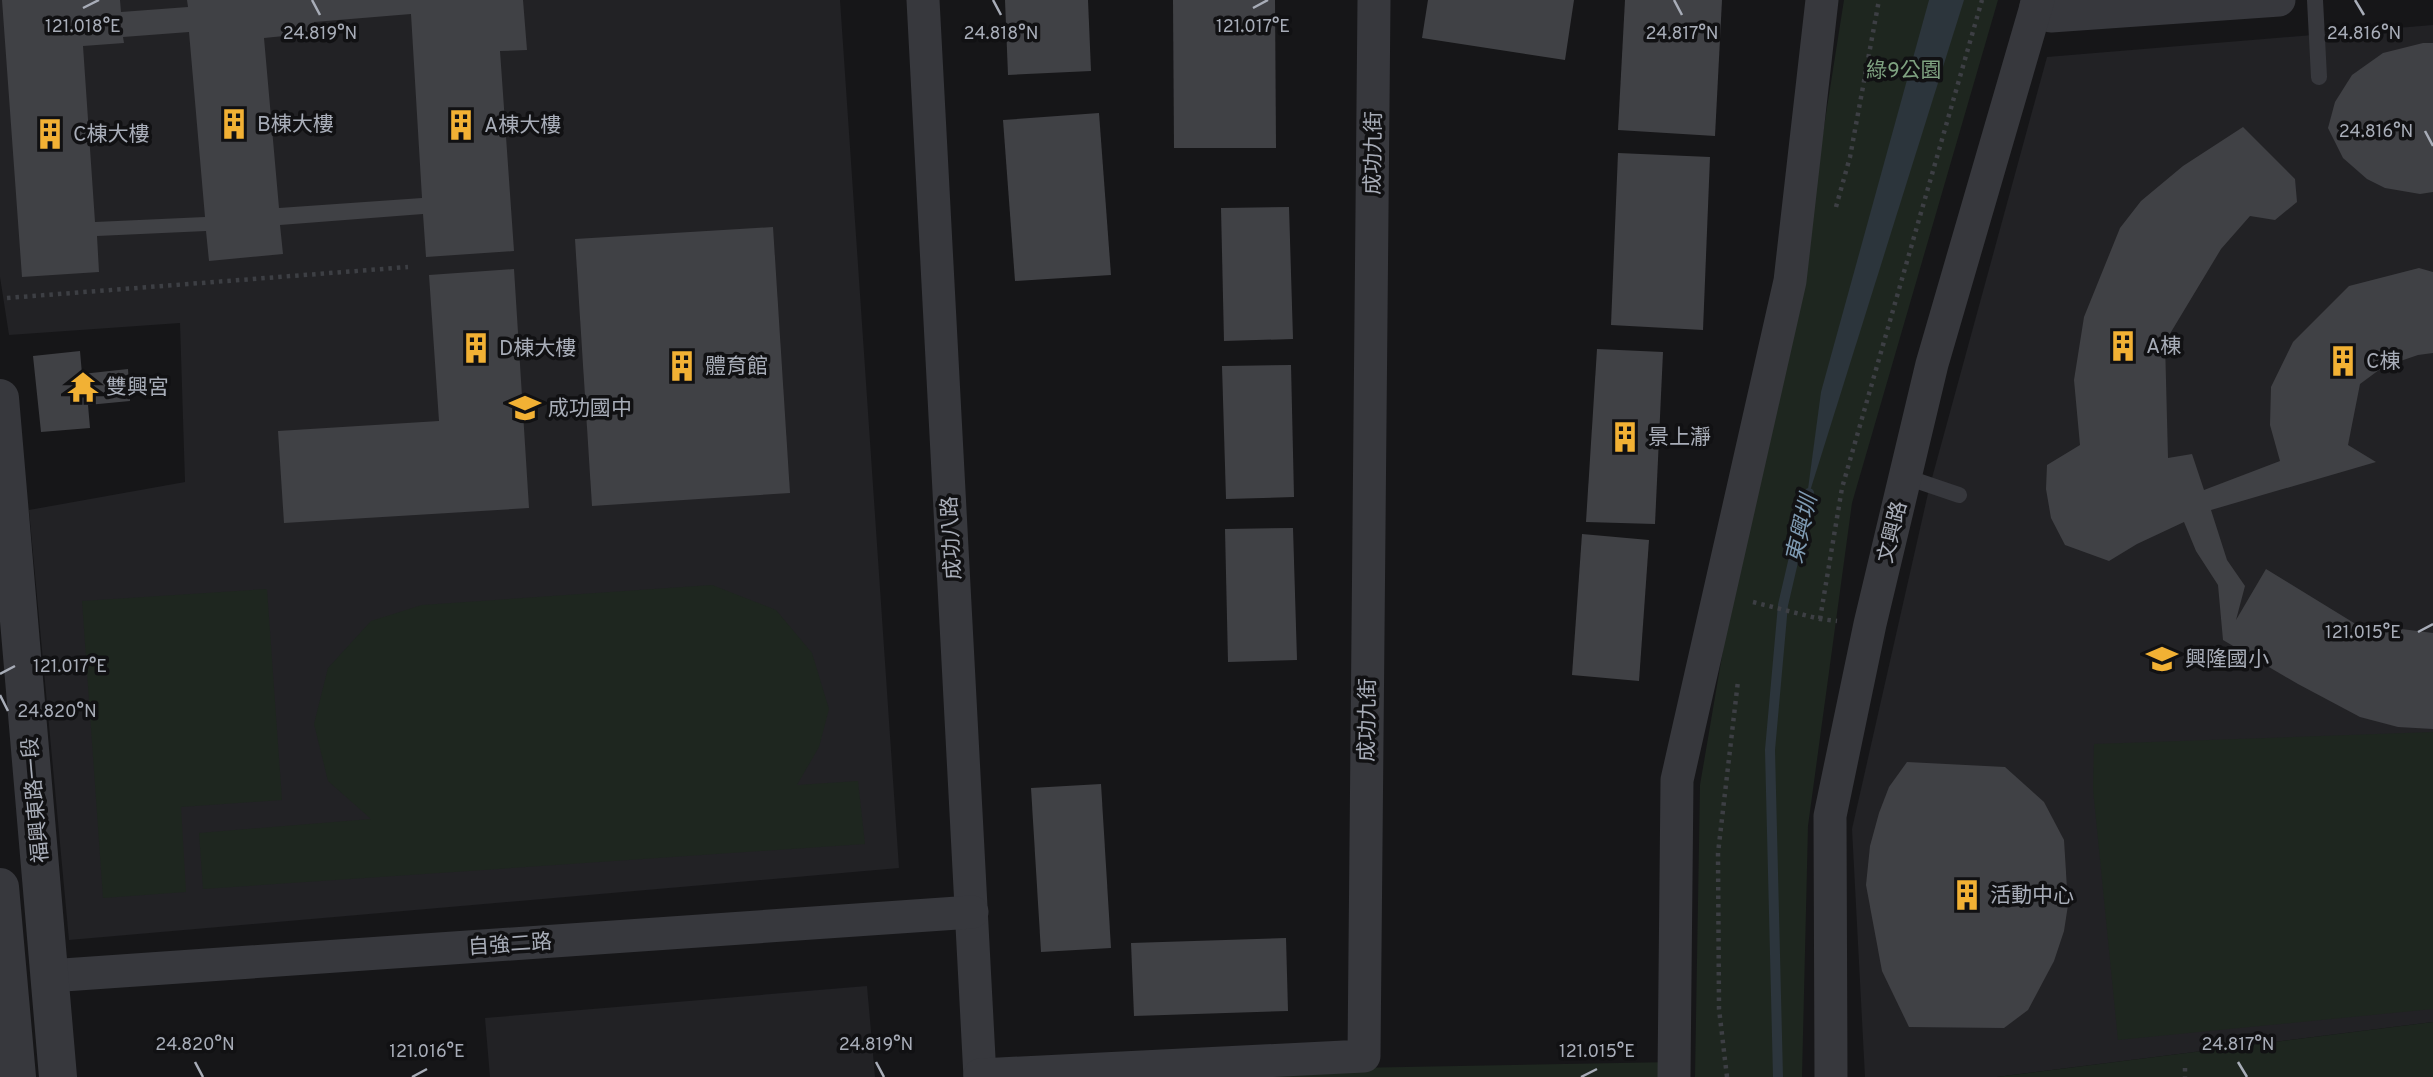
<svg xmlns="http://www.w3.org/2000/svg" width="2433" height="1077" viewBox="0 0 2433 1077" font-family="Overpass,'Noto Sans TC',sans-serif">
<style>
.built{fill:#222225}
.green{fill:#1e261f}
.water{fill:#2c353c}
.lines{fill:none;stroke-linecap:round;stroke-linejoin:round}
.stream{stroke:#2c353c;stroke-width:10}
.building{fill:#404145;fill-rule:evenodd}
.path{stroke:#3d3f44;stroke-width:4.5;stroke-dasharray:3.5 5;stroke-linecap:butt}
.service{stroke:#37383d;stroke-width:16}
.minor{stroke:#37383d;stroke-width:33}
.tertiary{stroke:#37383d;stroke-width:38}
.ticks{fill:none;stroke:#a8adb8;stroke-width:2.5}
.labels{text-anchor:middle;stroke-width:7;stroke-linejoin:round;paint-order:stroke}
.park-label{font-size:21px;fill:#7fa381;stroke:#111113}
.poi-label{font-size:21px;fill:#a8adb8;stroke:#111113;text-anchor:start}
.street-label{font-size:21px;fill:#a8adb8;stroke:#111113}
.water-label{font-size:23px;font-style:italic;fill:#7f9bb3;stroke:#111113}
.ticks-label{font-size:18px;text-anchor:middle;fill:#a8adb8;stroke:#111113;stroke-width:7;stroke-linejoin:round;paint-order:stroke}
</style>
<rect width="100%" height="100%" fill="#161618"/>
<g class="built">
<path d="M0,0H840L899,868L69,940L29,510L185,482L180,323L9,335L0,277Z"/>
<path d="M2433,25V1022L1997,1077H1865L1852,829L1929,489L2047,57Z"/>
<path d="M867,986L875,1077H490L485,1018Z"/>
</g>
<g class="green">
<path d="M1844,0H1998L1852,503L1808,826L1802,1077H1695L1700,785L1738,562L1790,342Z"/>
<path d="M712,585L776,610L812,653L829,709L819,747L797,785L858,781L865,844L203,889L199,833L371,819L328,781L314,724L328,668L371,621L422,605Z"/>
<path d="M267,589L282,800L181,807L186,892L103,898L82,601Z"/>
<path d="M2433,732V1009L2118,1040L2093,789L2094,744Z"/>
<path d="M2433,1022V1077H1997Z"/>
<path d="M1674,1062V1077H980V1075Z"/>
</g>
<path class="water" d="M1929,0H1964L1806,504L1821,392Z"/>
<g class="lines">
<path class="stream" d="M1778,1077L1770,750L1783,605L1809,493"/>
</g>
<g class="building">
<path d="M2,0H120L121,12L188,7L187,0H523L527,50L500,51L514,251L426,257L423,214L280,225L283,254L209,261L206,231L97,236L99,272L22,277ZM411,14L422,198L279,208L264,38L314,33V22ZM189,32L205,217L95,222L83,46L124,43L123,37Z"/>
<path d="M1005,0H1088L1091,71L1008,75Z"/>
<path d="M1173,0H1275L1276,148H1174Z"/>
<path d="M1428,0H1574L1565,60L1422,38Z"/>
<path d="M1625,0H1722L1715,136L1618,130Z"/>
<path d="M2423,43H2433V192L2420,194L2385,188L2367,179L2343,158L2328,128L2335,102L2352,75L2383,53Z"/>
<path d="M1099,113L1111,275L1015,281L1003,120Z"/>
<path d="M2243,127L2295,179L2297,202L2275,220L2250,216L2221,249L2165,342L2168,458L2192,454L2204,490L2280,461L2270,425L2271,387L2293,342L2349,286L2419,268L2433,272V353L2418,355L2383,367L2360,384L2348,445L2376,462L2211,510L2227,560L2245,586L2236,620L2266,569L2354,623L2433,633V729L2398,727L2360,717L2298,684L2223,640L2218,585L2196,551L2184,522L2137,544L2109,561L2065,545L2051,518L2046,489L2047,465L2080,445L2074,380L2084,317L2120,228L2141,201L2183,166Z"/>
<path d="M1618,153L1710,157L1703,330L1611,325Z"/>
<path d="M1289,207L1293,339L1224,341L1221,208Z"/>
<path d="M773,227L790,493L592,506L575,239Z"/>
<path d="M514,269L529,508L284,523L278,431L439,421L429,275Z"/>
<path d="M1597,349L1663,352L1655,524L1586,522Z"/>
<path d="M80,351L82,374L128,369L130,401L88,405L90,428L41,432L33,356Z"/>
<path d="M1291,365L1294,497L1226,499L1222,366Z"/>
<path d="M1293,528L1297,660L1228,662L1225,529Z"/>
<path d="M1582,534L1649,540L1639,681L1572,675Z"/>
<path d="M1907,762L2005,767L2044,802L2064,840L2068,905L2064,931L2054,961L2028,1010L2004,1028L1909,1027L1882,971L1866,885L1870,846L1879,813L1889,787Z"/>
<path d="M1101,784L1111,948L1041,952L1031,788Z"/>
<path d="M1286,938L1288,1011L1134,1016L1131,943Z"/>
</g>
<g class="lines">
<g class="path">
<path d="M1836,207L1850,157L1879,0"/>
<path d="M7,298L408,267"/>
<path d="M1753,602L1820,619L1837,621"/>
<path d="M1820,619L1842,488L1982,0"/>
<path d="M2185,1068V1077"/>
<path d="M1727,1077L1719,1009L1718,853L1738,681"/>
</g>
<g class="service">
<path d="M2315,0L2319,77"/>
<path d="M1906,477L1959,495"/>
</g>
<g class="minor">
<path d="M923,0L980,1077"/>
<path d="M2036,6L2051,16L2279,0"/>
<path d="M49,976L972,912"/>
<path d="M980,1075L1364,1056L1374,0"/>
<path d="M1674,1077L1677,780L1790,281L1822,0"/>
<path d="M1831,1077L1830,816L1870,624L1932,364L2038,0"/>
</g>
<g class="tertiary">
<path d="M0,398L58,1077"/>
<path d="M0,887L17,1077"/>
</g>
</g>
<path class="ticks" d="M312,0L320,15M993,0L1001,15M1674,0L1682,15M2355,0L2364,15M83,8L99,0M1253,8L1268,0M2425,131L2433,146M2418,632L2433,624M0,674L15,666M0,695L8,711M195,1062L203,1077M876,1062L884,1077M2238,1062L2247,1077M412,1077L427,1069M1581,1077L1597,1069"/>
<defs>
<symbol id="building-bare" viewBox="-9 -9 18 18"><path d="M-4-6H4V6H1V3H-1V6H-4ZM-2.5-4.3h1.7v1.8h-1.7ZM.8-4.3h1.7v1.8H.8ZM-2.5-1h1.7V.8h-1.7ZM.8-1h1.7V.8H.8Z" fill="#f2b134" stroke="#111113" stroke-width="2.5" paint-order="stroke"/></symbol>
<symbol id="temple-bare" viewBox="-9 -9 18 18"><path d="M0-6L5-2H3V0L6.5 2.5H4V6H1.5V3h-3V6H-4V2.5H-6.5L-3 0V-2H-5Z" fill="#f2b134" stroke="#111113" stroke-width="2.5" paint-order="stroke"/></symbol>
<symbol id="school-bare" viewBox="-9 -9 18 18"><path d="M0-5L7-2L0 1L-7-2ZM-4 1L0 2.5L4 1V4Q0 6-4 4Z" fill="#f2b134" stroke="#111113" stroke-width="2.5" paint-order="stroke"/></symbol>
</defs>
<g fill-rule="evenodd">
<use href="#building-bare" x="212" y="102" width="44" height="44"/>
<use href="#building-bare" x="439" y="103" width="44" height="44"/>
<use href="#building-bare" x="28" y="112" width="44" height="44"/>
<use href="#building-bare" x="2101" y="324" width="44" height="44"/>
<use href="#building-bare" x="454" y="326" width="44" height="44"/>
<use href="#building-bare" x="2321" y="339" width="44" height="44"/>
<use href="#building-bare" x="660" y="344" width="44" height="44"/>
<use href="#temple-bare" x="61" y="365" width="44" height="44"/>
<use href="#school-bare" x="503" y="386" width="44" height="44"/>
<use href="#building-bare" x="1603" y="415" width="44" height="44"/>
<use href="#school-bare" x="2140" y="637" width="44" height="44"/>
<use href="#building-bare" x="1945" y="873" width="44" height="44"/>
</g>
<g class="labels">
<g class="park-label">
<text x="1904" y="77">綠9公園</text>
</g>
<g class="poi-label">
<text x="257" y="131">B棟大樓</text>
<text x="484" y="132">A棟大樓</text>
<text x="73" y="141">C棟大樓</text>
<text x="2146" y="353">A棟</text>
<text x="499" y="355">D棟大樓</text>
<text x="2366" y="368">C棟</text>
<text x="705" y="373">體育館</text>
<text x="106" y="394">雙興宮</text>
<text x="548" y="415">成功國中</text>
<text x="1648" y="444">景上瀞</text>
<text x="2185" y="666">興隆國小</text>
<text x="1990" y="902">活動中心</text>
</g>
<g class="street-label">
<text transform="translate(1373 153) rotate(-89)" y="7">成功九街</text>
<text transform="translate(1892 532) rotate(-76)" y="7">文興路</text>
<text transform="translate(951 538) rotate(-93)" y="7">成功八路</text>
<text transform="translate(1367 720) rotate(-89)" y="7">成功九街</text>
<text transform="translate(35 800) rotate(-95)" y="7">福興東路一段</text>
<text transform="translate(510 944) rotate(-4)" y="7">自強二路</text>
</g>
<g class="water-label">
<text transform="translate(1801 529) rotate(-77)" y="8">東興圳</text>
</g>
</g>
<g class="ticks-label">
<text x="83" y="32">121.018°E</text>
<text x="1253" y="32">121.017°E</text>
<text x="320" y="39">24.819°N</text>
<text x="1001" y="39">24.818°N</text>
<text x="1682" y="39">24.817°N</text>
<text x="2364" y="39">24.816°N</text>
<text x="2376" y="137">24.816°N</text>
<text x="2363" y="638">121.015°E</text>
<text x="70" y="672">121.017°E</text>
<text x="57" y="717">24.820°N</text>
<text x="195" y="1050">24.820°N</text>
<text x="876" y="1050">24.819°N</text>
<text x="2238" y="1050">24.817°N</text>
<text x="427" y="1057">121.016°E</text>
<text x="1597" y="1057">121.015°E</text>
</g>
</svg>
